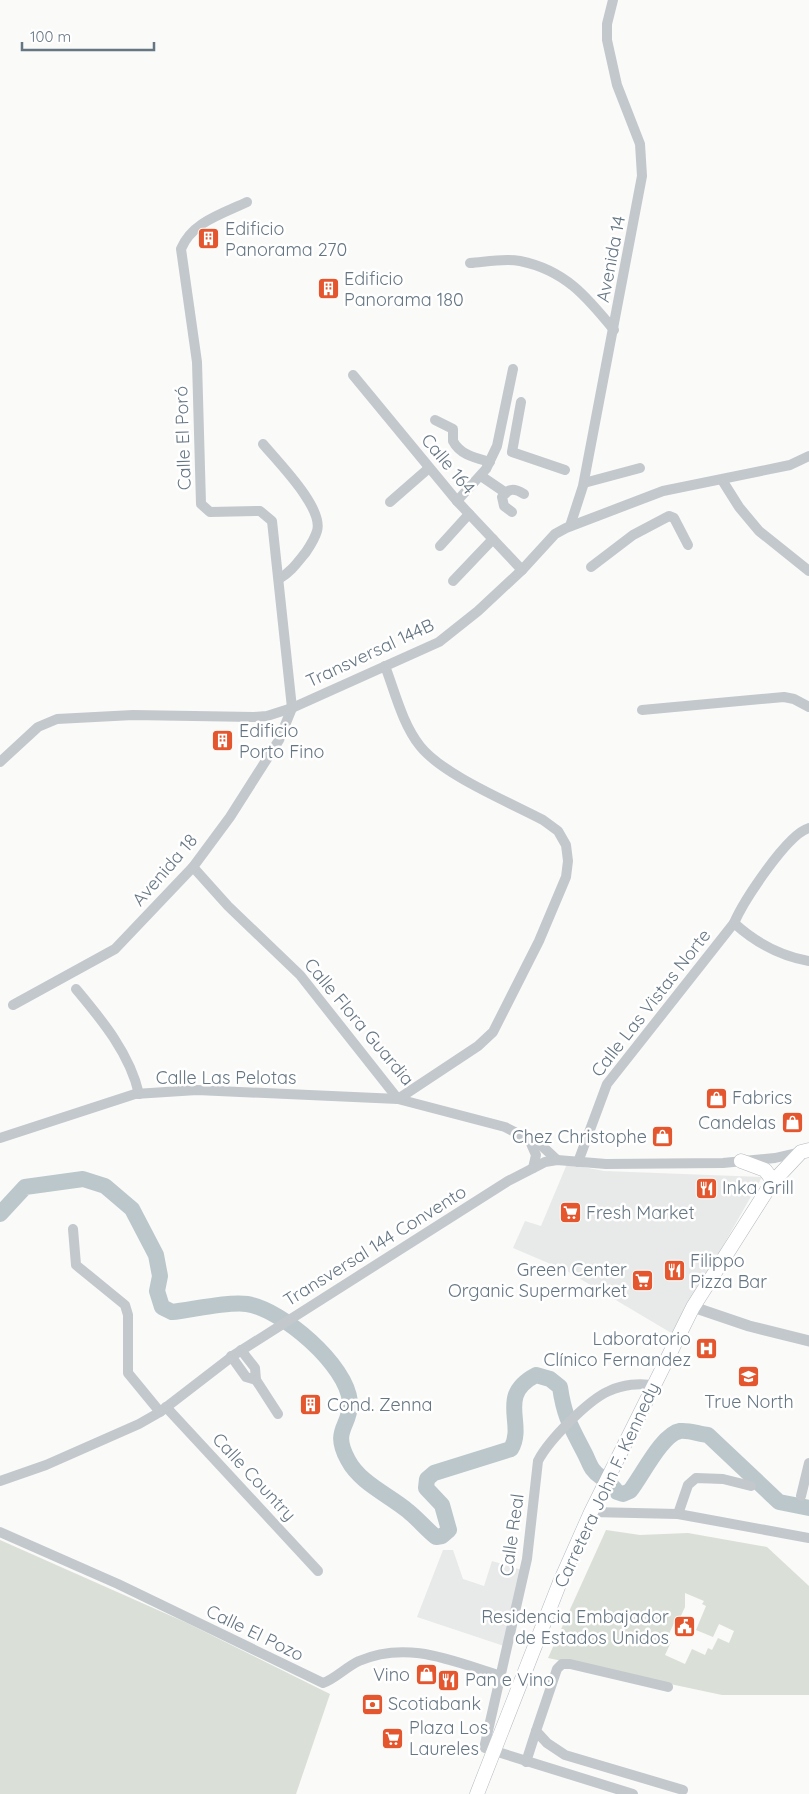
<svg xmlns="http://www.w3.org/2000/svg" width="809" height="1794" viewBox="0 0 809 1794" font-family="Quicksand,sans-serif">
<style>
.built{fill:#e8e9e9}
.green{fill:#dadfd7;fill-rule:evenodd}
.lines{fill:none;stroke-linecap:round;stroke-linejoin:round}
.river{stroke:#bbc7cb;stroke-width:16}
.secondary-casing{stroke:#b3babf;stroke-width:15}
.minor{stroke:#c3c8cc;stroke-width:10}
.tertiary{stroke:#c3c8cc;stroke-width:11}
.secondary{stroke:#fff;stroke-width:14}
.labels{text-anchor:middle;stroke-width:5;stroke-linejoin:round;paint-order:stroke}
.poi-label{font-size:18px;fill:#657683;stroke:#fff;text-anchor:start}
.street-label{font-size:18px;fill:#657683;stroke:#fff}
</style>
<rect width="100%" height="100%" fill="#fafaf8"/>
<g class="built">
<path d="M567,1164L604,1171L762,1177L673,1334L567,1271L513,1248L525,1221L541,1226Z"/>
<path d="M443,1550H453L463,1579L484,1586L492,1561L522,1570L504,1646L417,1617Z"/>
</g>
<g class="green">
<path d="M606,1530L640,1535L688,1533L767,1547L809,1586V1695H722L548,1658ZM685,1593L704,1601L702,1604L706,1606L696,1630L713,1637L719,1624L734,1631L729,1643L718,1638L712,1650L708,1648L705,1655L692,1649L685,1664L665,1655L671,1642L666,1640L676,1619L679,1620L685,1607Z"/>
<path d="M0,1540L187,1623L330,1694L296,1794H0Z"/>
</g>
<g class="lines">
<g class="river">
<path d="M0,1214L25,1187L83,1179L105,1186L132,1209L156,1255L160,1276L157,1291L162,1307L172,1312C191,1310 229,1301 247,1304C283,1310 347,1365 350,1402C351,1427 331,1429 348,1460C360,1483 389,1495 408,1511C418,1519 426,1529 436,1537L442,1536L449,1530L442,1505L426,1488L427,1479L434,1473L511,1449C526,1423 496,1396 536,1375L550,1379L560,1387C564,1416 571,1427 584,1452C590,1463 590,1470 601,1477"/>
<path d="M614,1488L617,1492L623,1494L630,1491C642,1476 662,1434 680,1431C689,1430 699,1434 708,1435L779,1502L809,1508"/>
</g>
<defs>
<g id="secondary">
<path d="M741,1161L765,1170L771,1178V1184"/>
<path d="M477,1794L560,1582L591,1512L693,1307L771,1184L801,1152L809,1150"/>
</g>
</defs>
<use href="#secondary" class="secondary-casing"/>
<g class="minor">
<path d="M470,263C485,262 504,258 520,261C565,270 587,297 614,330"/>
<path d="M353,375L457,501L522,570"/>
<path d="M521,402L512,452L565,470"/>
<path d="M435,420L453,429V441C460,455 476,458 490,462"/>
<path d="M263,444C278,462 324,508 317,531C315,538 310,546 306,552C297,563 291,572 279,579"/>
<path d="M481,476L506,493"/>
<path d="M722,480L739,507L759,531L809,571"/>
<path d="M584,483L640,468"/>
<path d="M457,501L486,469L497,446L513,369"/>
<path d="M390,502L429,468"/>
<path d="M512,512L504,506L502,497C509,488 514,488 524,494"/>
<path d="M570,526L583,486L642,176L640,144L617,85L607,40V24L613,0"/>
<path d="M440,546L469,514"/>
<path d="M591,567L633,535L669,516L674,518L688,545"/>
<path d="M453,581L493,539"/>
<path d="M642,710L784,697L794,699L809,707"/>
<path d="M0,762L38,727L57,719L133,715L254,717L267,716L292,708L439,642L478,611L522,570L555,534L566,528L663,491L790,465L809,456"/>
<path d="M193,867L228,906L300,975L398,1099L505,1127L542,1146L557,1160"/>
<path d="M734,923C743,902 787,834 809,828"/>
<path d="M76,989C102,1020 130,1054 139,1094"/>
<path d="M13,1005L115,949L193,867L230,817L279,740L292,708L272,521L260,511L210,512L201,504L197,362L181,249C192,222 222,214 247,202"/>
<path d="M0,1138L135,1094L197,1090L398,1099L478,1046L493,1032L539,941L566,877L568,861L566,845L558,831L543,820C509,802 443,775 420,746C402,723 395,692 385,666"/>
<path d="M529,1139L536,1155L533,1168"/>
<path d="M578,1162L607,1084L734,923C756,943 780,956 809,961"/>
<path d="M73,1229L76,1265L125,1305L128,1315V1373L160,1412"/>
<path d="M231,1356L246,1377L256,1380L255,1368L241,1350"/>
<path d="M256,1380L278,1414"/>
<path d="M166,1407L318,1571"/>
<path d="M0,1481L46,1465L139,1424L160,1412L234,1355L508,1181L545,1162L557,1160L606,1164L723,1163L775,1158L801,1152"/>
<path d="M801,1496L809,1463"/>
<path d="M591,1512L678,1514L809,1538"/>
<path d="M678,1514L688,1485L696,1478L723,1479L751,1486"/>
<path d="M0,1532L118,1584L323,1683C335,1679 346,1667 359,1661C408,1640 452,1661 501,1676"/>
<path d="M668,1687L570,1664H562L557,1669L536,1731L547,1743L565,1755L683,1790"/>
<path d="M526,1762L536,1731"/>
<path d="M633,1794L485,1748V1744L527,1559L538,1461C548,1441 588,1400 609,1391C622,1385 640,1382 654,1386"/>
</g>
<path class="tertiary" d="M693,1307L749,1326L809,1341"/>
<use href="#secondary" class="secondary"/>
</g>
<defs>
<symbol id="building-square" viewBox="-11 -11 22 22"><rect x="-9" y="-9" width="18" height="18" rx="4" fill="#e4572e" stroke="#fff"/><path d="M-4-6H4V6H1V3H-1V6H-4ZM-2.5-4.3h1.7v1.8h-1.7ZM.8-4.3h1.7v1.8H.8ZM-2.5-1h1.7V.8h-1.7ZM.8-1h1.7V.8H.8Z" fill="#fff"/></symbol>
<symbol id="shop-square" viewBox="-11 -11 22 22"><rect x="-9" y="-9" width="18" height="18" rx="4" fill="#e4572e" stroke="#fff"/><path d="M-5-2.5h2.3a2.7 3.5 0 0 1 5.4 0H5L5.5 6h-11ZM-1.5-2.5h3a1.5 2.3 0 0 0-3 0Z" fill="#fff"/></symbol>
<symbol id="restaurant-square" viewBox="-11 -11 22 22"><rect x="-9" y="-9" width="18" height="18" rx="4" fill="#e4572e" stroke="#fff"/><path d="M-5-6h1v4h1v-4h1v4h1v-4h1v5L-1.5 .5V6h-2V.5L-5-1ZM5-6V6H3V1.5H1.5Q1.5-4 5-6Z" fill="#fff"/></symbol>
<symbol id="supermarket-square" viewBox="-11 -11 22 22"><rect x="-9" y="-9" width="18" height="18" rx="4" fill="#e4572e" stroke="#fff"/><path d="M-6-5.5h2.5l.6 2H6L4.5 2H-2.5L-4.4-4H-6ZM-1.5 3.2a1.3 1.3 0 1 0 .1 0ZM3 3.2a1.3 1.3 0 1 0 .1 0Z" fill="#fff"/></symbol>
<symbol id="hospital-square" viewBox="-11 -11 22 22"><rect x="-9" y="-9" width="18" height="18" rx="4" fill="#e4572e" stroke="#fff"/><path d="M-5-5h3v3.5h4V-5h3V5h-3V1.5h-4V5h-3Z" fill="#fff"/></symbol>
<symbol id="school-square" viewBox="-11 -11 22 22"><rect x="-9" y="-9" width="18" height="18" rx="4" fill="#e4572e" stroke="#fff"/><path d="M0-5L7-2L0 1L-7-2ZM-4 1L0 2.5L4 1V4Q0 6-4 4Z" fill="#fff"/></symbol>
<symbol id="civic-square" viewBox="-11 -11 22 22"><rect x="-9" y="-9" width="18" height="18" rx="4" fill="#e4572e" stroke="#fff"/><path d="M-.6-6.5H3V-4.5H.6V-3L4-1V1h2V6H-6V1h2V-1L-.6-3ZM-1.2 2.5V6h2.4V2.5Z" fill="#fff"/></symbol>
<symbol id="bank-square" viewBox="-11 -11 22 22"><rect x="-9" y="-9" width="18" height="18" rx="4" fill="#e4572e" stroke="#fff"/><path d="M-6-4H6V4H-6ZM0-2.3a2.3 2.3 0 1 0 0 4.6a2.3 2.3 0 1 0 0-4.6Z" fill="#fff"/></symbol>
</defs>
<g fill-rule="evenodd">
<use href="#building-square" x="196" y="226" width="25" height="25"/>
<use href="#building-square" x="316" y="276" width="25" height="25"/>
<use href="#building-square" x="210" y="728" width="25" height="25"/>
<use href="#shop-square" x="704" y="1086" width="25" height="25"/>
<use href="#shop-square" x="780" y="1110" width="25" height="25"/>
<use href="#shop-square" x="650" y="1124" width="25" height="25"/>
<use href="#restaurant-square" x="694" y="1176" width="25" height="25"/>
<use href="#supermarket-square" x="558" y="1200" width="25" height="25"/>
<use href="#restaurant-square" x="662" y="1258" width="25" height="25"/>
<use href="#supermarket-square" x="630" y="1268" width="25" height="25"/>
<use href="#hospital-square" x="694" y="1336" width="25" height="25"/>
<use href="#school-square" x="736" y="1364" width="25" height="25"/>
<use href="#building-square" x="298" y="1392" width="25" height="25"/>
<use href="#civic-square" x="672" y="1614" width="25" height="25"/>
<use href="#shop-square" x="414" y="1662" width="25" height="25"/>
<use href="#restaurant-square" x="436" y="1668" width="25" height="25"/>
<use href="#bank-square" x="360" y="1692" width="25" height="25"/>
<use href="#supermarket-square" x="380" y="1726" width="25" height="25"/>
</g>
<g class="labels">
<g class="poi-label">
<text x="225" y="235">Edificio<tspan x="225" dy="21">Panorama 270</tspan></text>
<text x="344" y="285">Edificio<tspan x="344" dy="21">Panorama 180</tspan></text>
<text x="239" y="737">Edificio<tspan x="239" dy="21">Porto Fino</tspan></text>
<text x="732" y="1104">Fabrics</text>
<text x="776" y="1129" text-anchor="end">Candelas</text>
<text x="647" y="1143" text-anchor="end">Chez Christophe</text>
<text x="722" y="1194">Inka Grill</text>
<text x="586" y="1219">Fresh Market</text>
<text x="690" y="1267">Filippo<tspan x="690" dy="21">Pizza Bar</tspan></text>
<text x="627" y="1276" text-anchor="end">Green Center<tspan x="627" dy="21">Organic Supermarket</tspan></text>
<text x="691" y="1345" text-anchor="end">Laboratorio<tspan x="691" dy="21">Clínico Fernandez</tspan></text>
<text x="749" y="1408" text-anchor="middle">True North</text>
<text x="327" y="1411">Cond. Zenna</text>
<text x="669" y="1623" text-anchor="end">Residencia Embajador<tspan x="669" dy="21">de Estados Unidos</tspan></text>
<text x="410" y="1681" text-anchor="end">Vino</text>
<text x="465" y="1686">Pan e Vino</text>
<text x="388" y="1710">Scotiabank</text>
<text x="409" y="1734">Plaza Los<tspan x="409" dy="21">Laureles</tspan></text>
</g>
<g class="street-label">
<text transform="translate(611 259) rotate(-79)" y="6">Avenida 14</text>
<text transform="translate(183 438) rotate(-92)" y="6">Calle El Poró</text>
<text transform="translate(448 464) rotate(50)" y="6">Calle 164</text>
<text transform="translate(370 653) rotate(-25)" y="6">Transversal 144B</text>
<text transform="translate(165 870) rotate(-49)" y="6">Avenida 18</text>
<text transform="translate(651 1003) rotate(-52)" y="6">Calle Las Vistas Norte</text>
<text transform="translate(359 1022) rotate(50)" y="6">Calle Flora Guardia</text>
<text x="226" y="1084">Calle Las Pelotas</text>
<text transform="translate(375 1246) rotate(-32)" y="6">Transversal 144 Convento</text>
<text transform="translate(254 1477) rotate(47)" y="6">Calle Country</text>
<text transform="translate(607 1485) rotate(-65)" y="6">Carretera John F. Kennedy</text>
<text transform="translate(512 1535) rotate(-82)" y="6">Calle Real</text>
<text transform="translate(255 1633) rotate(26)" y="6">Calle El Pozo</text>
</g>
</g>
<path d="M22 42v8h132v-8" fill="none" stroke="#657683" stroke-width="2.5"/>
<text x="30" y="42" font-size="15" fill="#657683" stroke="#ffffff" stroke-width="4" paint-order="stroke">100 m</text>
</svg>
